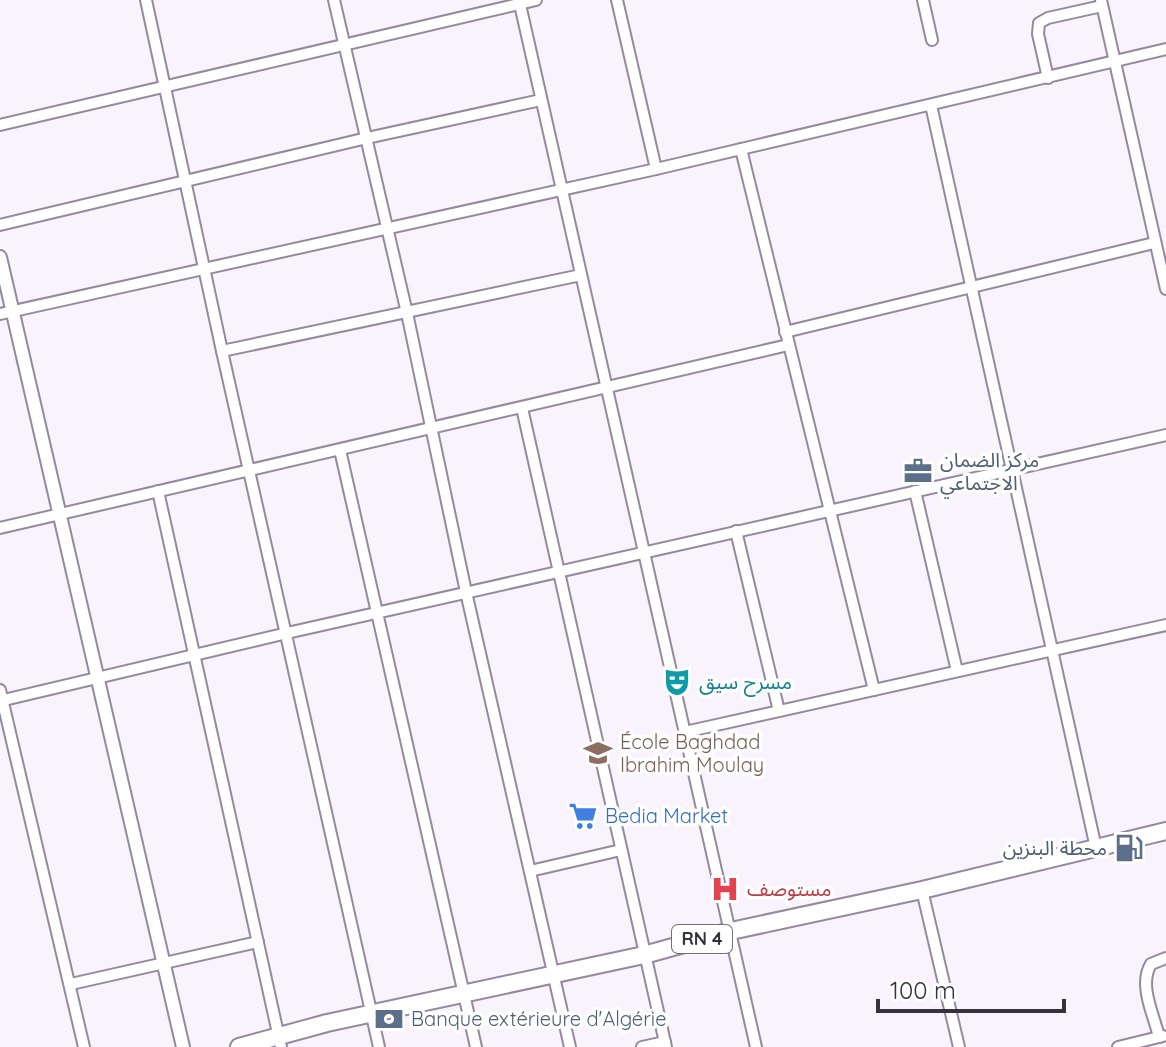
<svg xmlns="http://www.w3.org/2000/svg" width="1166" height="1047" viewBox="0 0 1166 1047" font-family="Quicksand,'Noto Sans Arabic',sans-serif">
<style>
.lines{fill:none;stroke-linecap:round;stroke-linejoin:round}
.minor-casing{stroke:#94899f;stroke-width:14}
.tertiary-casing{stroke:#94899f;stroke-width:16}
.primary-casing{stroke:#94899f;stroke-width:20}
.minor{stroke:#fff;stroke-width:10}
.tertiary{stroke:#fff;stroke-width:12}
.primary{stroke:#fff;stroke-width:16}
.labels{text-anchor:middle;stroke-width:7;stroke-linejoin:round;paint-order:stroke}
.shield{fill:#fff;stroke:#726f75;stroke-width:2}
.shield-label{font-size:18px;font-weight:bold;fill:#36313a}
.service-label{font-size:20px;fill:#4e5e75;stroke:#fff;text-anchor:start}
.culture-label{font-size:20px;fill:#0d838f;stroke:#fff;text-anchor:start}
.education-label{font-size:20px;fill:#785e54;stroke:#fff;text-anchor:start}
.shop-label{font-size:20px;fill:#366cbe;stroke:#fff;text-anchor:start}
.health-label{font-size:20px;fill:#be3a42;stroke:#fff;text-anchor:start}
</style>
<rect width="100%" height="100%" fill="#f8f3fd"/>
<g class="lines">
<defs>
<g id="minor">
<path d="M146,0L222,351L379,1047"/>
<path d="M334,0L407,313L466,592L570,1047"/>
<path d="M519,0L756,1047"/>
<path d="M617,0L656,169"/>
<path d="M923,0L932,40"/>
<path d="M1101,0L1166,289"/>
<path d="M1048,78L1038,34L1039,23L1048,18L1102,6"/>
<path d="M931,105L1096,848"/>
<path d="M0,125L536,0"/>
<path d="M741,149L874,690"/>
<path d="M0,225L367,138L541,100"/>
<path d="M0,314L656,169L1166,49"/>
<path d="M785,332L1154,243"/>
<path d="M222,351L581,275"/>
<path d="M522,408L666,1047"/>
<path d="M340,450L476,1047"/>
<path d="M158,491L281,1047"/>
<path d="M915,491L957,671"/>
<path d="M0,528L788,345"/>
<path d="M736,531L779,711"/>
<path d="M0,690L84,1047"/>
<path d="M0,701L287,633L1166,435"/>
<path d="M685,732L1166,625"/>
<path d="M530,871L621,850"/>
<path d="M922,890L959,1047"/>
<path d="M71,984L258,942"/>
<path d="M1159,1037C1154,1015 1138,985 1151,964L1166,958"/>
<path d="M642,1047L665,1042"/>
<path d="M1118,1047L1163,1036"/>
</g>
<path id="tertiary" d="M0,257L183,1047"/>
<path id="primary" d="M239,1047L327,1023L644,955L731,931L922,890L1166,831"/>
</defs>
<use href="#minor" class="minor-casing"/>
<use href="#tertiary" class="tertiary-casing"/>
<use href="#primary" class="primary-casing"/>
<use href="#minor" class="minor"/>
<use href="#tertiary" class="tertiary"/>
<use href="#primary" class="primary"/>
</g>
<defs>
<symbol id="office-bare" viewBox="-9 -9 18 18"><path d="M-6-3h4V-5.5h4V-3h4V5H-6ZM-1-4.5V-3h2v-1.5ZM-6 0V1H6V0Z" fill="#5c6f8a" stroke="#fff" stroke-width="2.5" paint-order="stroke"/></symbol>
<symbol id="theatre-bare" viewBox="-9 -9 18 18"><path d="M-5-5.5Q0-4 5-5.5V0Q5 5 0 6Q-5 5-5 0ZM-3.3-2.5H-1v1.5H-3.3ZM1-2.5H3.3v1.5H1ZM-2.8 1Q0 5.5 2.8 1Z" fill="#0f9aa8" stroke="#fff" stroke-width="2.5" paint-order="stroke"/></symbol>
<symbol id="school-bare" viewBox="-9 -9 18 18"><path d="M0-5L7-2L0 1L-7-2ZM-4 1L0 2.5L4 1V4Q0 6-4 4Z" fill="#8d6e63" stroke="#fff" stroke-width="2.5" paint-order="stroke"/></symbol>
<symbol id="supermarket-bare" viewBox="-9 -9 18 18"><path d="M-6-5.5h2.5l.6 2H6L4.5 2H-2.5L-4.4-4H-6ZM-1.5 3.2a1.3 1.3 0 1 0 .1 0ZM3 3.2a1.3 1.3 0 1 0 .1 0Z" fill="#3f7fe0" stroke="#fff" stroke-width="2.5" paint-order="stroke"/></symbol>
<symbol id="fuel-bare" viewBox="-9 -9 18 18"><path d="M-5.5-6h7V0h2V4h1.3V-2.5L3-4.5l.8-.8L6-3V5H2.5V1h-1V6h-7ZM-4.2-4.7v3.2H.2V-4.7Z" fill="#5c6f8a" stroke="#fff" stroke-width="2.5" paint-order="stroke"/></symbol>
<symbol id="hospital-bare" viewBox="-9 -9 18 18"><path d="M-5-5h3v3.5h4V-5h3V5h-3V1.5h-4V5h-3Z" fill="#e0444e" stroke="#fff" stroke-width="2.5" paint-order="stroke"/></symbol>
<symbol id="bank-bare" viewBox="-9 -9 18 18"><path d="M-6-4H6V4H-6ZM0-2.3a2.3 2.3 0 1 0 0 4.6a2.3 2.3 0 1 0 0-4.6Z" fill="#5c6f8a" stroke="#fff" stroke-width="2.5" paint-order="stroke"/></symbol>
</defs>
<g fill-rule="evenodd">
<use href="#office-bare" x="898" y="451" width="40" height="40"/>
<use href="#theatre-bare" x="657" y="662" width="40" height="40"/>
<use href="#school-bare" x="578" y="733" width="40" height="40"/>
<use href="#supermarket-bare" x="563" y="796" width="40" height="40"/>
<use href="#fuel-bare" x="1109" y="828" width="40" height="40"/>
<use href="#hospital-bare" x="705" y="869" width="40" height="40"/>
<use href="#bank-bare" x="369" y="999" width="40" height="40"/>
</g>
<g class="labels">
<rect class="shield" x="672" y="925" width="60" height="28" rx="6"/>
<g class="shield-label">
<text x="702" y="945">RN 4</text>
</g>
<g class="service-label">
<text x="940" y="467">مركز الضمان<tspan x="940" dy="23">الاجتماعي</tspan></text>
<text x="1107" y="855" text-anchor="end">محطة البنزين</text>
<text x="411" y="1026">Banque extérieure d'Algérie</text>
</g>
<g class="culture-label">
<text x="699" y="689">مسرح سيق</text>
</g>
<g class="education-label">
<text x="620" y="749">École Baghdad<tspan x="620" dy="23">Ibrahim Moulay</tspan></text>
</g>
<g class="shop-label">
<text x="605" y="823">Bedia Market</text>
</g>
<g class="health-label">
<text x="747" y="896">مستوصف</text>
</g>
</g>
<path d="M878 999v12h186v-12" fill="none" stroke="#36313a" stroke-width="4"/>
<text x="890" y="999" font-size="24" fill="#36313a" stroke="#ffffff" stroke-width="6" paint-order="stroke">100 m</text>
</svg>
